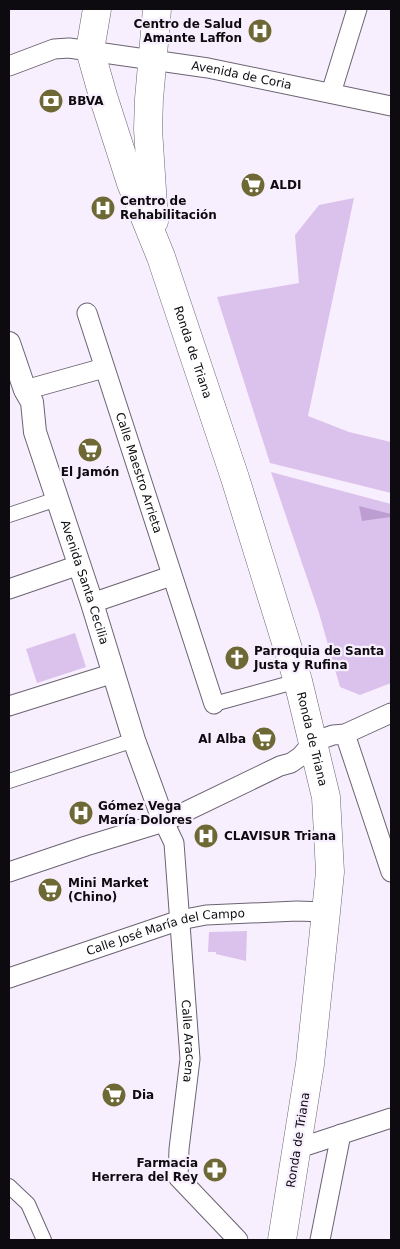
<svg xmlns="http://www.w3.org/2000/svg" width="400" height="1249" viewBox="0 0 400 1249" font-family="'DejaVu Sans',sans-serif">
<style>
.green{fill:#dbc2ec}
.water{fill:#be9ed2}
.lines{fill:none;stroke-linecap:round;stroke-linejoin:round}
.pedestrian-casing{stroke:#6c6372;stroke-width:16}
.minor-casing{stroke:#6c6372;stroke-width:21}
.tertiary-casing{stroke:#6c6372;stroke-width:24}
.primary-casing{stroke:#6c6372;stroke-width:29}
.pedestrian{stroke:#fff;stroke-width:14}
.minor{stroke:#fff;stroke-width:19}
.tertiary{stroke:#fff;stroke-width:22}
.primary{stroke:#fff;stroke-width:28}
.labels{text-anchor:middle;stroke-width:4.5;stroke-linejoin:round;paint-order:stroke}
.poi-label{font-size:12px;font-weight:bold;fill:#0e0b10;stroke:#f8effe;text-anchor:start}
.street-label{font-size:12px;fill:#0e0b10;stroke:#f8effe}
</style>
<rect width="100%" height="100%" fill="#f8effe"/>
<g class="green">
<path d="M354,198L308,416L349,432L391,442V493L270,463L217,297L299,283L295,235L319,205Z"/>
<path d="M271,472L391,504V683L360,695L340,687L319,613Z"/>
<path d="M75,633L86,667L37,683L26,649Z"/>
<path d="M247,931L246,961L216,954V952H208L209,932Z"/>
</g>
<path class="water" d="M359,506L391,514V517L362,521Z"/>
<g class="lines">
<defs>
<g id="pedestrian">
<path d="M9,515L57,499"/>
<path d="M214,704L298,681"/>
<path d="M9,781L134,740"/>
<path d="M9,1186L28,1204L44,1240"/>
</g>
<g id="minor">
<path id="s1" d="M9,66L54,49L69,48L208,68L391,106"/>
<path d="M331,93L357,9"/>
<path id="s2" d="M87,313L214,704"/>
<path d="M25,390L104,368"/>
<path d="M9,589L79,565"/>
<path d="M92,603L171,576"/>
<path d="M9,706L114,673"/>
<path d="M345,734L391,872"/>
<path id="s3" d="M164,822L174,843L190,1059L179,1149L178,1177L238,1240"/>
<path d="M9,872L86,846L164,822L280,766L291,763L301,756L313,742L333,735L345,734L391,713"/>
<path id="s4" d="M9,978L180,920L206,915L297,911L326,912"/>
<path d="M296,1149L391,1118"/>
<path d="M320,1240L341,1134"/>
</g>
<g id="tertiary">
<path id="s5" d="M9,343L25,390L32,402L35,432L92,603L134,740L164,822"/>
</g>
<g id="primary">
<path id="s6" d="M97,9L90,50L103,96L131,183L161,257L235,478L298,681L326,797L330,872L326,912L310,1064L282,1240"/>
<path d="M154,221L148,129L149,99L157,9"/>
</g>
</defs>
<use href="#pedestrian" class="pedestrian-casing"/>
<use href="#minor" class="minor-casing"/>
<use href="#tertiary" class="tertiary-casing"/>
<use href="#primary" class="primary-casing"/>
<use href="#pedestrian" class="pedestrian"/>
<use href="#minor" class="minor"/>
<use href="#tertiary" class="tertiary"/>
<use href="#primary" class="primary"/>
</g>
<defs>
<symbol id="hospital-disc" viewBox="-11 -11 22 22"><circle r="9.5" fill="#6e6834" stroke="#f8effe"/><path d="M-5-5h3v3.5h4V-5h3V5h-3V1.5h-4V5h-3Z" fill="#fff"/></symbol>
<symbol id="bank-disc" viewBox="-11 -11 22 22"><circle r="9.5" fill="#6e6834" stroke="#f8effe"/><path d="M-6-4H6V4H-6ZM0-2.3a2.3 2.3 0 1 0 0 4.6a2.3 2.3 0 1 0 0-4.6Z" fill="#fff"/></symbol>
<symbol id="supermarket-disc" viewBox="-11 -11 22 22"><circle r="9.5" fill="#6e6834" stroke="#f8effe"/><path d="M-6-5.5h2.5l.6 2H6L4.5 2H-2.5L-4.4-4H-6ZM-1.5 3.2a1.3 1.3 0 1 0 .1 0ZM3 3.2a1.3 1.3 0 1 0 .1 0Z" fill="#fff"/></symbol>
<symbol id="church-disc" viewBox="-11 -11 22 22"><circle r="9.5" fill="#6e6834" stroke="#f8effe"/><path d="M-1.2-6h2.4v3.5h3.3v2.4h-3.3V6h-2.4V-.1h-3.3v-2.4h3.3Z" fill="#fff"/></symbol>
<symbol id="pharmacy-disc" viewBox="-11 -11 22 22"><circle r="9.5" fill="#6e6834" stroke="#f8effe"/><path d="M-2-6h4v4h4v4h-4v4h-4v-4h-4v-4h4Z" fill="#fff"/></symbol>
</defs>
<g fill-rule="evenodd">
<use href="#hospital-disc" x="246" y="17" width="28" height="28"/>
<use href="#bank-disc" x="37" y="87" width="28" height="28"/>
<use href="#supermarket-disc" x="239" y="171" width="28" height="28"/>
<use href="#hospital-disc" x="89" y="194" width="28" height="28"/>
<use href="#supermarket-disc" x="76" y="436" width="28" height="28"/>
<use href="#church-disc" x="223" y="644" width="28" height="28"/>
<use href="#supermarket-disc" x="250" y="725" width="28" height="28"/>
<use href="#hospital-disc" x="67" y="799" width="28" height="28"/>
<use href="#hospital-disc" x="192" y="822" width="28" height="28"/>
<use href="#supermarket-disc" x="36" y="876" width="28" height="28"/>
<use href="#supermarket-disc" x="100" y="1081" width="28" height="28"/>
<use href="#pharmacy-disc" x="201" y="1156" width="28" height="28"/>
</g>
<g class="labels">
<g class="poi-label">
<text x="242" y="28" text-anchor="end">Centro de Salud<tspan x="242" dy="14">Amante Laffon</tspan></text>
<text x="68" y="105">BBVA</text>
<text x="270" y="189">ALDI</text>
<text x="120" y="205">Centro de<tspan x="120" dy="14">Rehabilitación</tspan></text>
<text x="90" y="476" text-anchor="middle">El Jamón</text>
<text x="254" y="655">Parroquia de Santa<tspan x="254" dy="14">Justa y Rufina</tspan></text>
<text x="246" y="743" text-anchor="end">Al Alba</text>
<text x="98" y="810">Gómez Vega<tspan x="98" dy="14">María Dolores</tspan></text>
<text x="224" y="840">CLAVISUR Triana</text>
<text x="68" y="887">Mini Market<tspan x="68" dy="14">(Chino)</tspan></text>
<text x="132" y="1099">Dia</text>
<text x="198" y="1167" text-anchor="end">Farmacia<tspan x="198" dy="14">Herrera del Rey</tspan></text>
</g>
<g class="street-label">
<text dy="4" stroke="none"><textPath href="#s1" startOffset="238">Avenida de Coria</textPath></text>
<text dy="4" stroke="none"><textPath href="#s6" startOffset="361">Ronda de Triana</textPath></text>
<text dy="4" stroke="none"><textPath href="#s2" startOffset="168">Calle Maestro Arrieta</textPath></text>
<text dy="4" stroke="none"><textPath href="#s5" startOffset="252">Avenida Santa Cecilia</textPath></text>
<text dy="4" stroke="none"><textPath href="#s6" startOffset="766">Ronda de Triana</textPath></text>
<text dy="4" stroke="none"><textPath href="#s4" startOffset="164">Calle José María del Campo</textPath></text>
<text dy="4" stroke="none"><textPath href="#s3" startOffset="222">Calle Aracena</textPath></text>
<text transform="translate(298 1140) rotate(-81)" y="4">Ronda de Triana</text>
</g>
</g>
<rect width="400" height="1249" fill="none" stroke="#0e0b10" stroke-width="20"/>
</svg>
